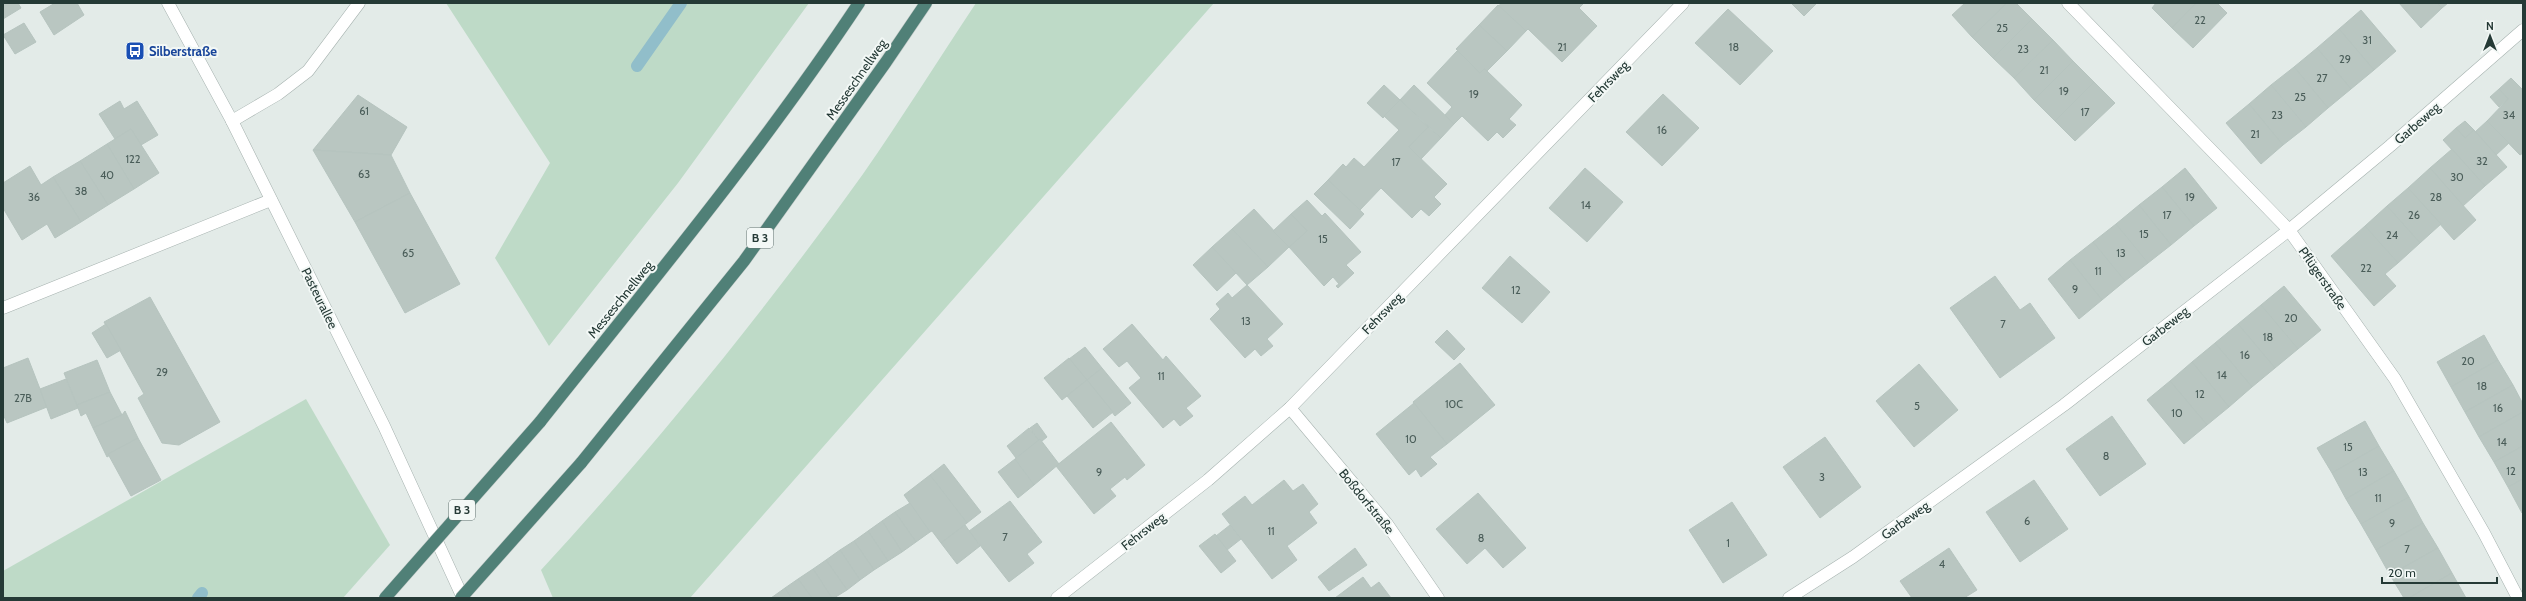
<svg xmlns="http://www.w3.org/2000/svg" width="2526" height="601" viewBox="0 0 2526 601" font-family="Cabin,sans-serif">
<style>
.green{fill:#bedac7}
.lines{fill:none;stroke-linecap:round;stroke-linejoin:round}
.stream{stroke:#91beca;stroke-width:12}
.building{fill:#b9c6c1;stroke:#b6c4bf}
.minor-casing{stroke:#a6b2af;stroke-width:13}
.tertiary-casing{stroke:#a6b2af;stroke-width:13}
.trunk-casing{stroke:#c2c8c7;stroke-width:13}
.minor{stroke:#fff;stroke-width:12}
.tertiary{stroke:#fff;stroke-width:12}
.trunk{stroke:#508077;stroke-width:12}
.trunk-bridge-casing{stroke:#c2c8c7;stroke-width:13;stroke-linecap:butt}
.trunk-bridge{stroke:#508077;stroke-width:12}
.labels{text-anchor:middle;stroke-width:4;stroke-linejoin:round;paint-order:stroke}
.number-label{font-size:11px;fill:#4a5d59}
.shield{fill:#f3f8f6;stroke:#637370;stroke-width:1}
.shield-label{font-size:12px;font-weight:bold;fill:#253a36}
.transit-label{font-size:13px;font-weight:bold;fill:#164399;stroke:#f3f8f6;text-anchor:start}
.street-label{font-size:13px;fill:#253a36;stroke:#f3f8f6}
</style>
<rect width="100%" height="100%" fill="#e3ebe8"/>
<g class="green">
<path d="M446,3H809L678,183L549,346L495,258L550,163Z"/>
<path d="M976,3H1214L690,598H553L541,570C656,445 764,312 863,174C902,118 938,60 976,3Z"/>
<path d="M306,399L390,545L343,598H3V571Z"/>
</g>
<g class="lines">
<g class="stream">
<path d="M637,66L681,3"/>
<path d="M198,598L202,593"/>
</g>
</g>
<g class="building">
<path d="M3,3H18L21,8L3,19Z"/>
<path d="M55,3H77L84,15L54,35L40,12Z"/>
<path d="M1501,3H1584L1579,8L1597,26L1562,62L1528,29L1526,31L1499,6Z"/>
<path d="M1791,3H1817L1804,16Z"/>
<path d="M1965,3H2007L1972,37L1952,15Z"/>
<path d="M2007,3H2016L2032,19L1993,58L1972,37Z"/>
<path d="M2156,3H2196L2172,28L2152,8Z"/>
<path d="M2196,3H2217L2227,13L2193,48L2172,28Z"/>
<path d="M2399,3H2437L2442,8L2421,28Z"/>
<path d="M2437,3H2448L2442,8Z"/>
<path d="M1498,5L1526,31L1507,51L1479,25Z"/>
<path d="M1728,9L1773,51L1740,85L1695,43Z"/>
<path d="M2361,10L2396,51L2374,70L2339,29Z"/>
<path d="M2032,19L2053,40L2014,78L1993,58Z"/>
<path d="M24,23L36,42L15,54L3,35Z"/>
<path d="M1479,25L1507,51L1487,71L1484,69L1480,73L1456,49Z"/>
<path d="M2339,29L2374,70L2351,89L2317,48Z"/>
<path d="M2053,40L2073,61L2034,100L2014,78Z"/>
<path d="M2317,48L2351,89L2328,108L2294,67Z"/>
<path d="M1457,51L1480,73L1484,69L1487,71L1522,105L1509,119L1516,125L1503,138L1497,132L1488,141L1462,116L1454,124L1445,115L1452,107L1427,83Z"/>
<path d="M2073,61L2094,82L2055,121L2034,100Z"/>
<path d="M2294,67L2328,108L2306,127L2271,85Z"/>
<path d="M2511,78L2523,90V153L2520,155L2487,121L2508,99L2499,89Z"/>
<path d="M2094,82L2115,103L2075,141L2055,121Z"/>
<path d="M1384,85L1400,100L1383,118L1367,103Z"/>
<path d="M1414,85L1454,124L1441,138L1400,100Z"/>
<path d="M2271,85L2306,127L2283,145L2249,104Z"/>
<path d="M2499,89L2508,99L2499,107L2490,97Z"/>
<path d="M1663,94L1699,128L1662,166L1626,132Z"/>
<path d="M358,95L407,127L391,155L313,150Z"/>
<path d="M1400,100L1428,127L1409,147L1447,184L1434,197L1441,204L1429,216L1421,209L1412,218L1381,188L1360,210L1328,180L1343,164L1346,167L1354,158L1364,167L1399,130L1384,116Z"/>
<path d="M120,101L124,109L137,101L158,135L141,145L131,129L115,139L99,114Z"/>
<path d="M2249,104L2283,145L2261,164L2226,123Z"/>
<path d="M2465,121L2474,130L2465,138L2456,128Z"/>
<path d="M2487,121L2509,143L2496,155L2475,132Z"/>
<path d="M1428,127L1441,138L1421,159L1409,147Z"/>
<path d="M2456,128L2465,138L2474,130L2507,167L2485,186L2443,140Z"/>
<path d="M131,129L159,173L134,189L107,144Z"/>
<path d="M107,144L134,189L108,205L80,161Z"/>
<path d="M2452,149L2485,186L2463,206L2430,168Z"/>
<path d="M313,150L391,155L410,193L355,222Z"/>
<path d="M80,161L108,205L81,222L53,177Z"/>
<path d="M30,166L41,185L53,177L81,222L55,238L47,224L22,240L3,208V183Z"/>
<path d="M1585,168L1623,202L1587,242L1549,208Z"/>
<path d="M2185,168L2217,208L2194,226L2162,187Z"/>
<path d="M2430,168L2476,220L2454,240L2408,188Z"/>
<path d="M1328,180L1364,214L1350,229L1314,194Z"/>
<path d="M2162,187L2194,226L2171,245L2139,205Z"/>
<path d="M2408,188L2441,224L2420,243L2387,206Z"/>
<path d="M410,193L460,284L405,313L355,222Z"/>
<path d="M1307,200L1322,216L1325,213L1361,252L1346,265L1354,273L1338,288L1336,286L1339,284L1333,277L1324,286L1289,247L1307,231L1291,214Z"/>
<path d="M2139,205L2171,245L2148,263L2116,224Z"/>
<path d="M2387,206L2420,243L2398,263L2365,226Z"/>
<path d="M1254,209L1289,247L1268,267L1232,229Z"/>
<path d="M1291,214L1307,231L1289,247L1273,231Z"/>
<path d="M2116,224L2148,263L2125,281L2093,242Z"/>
<path d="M2365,226L2398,263L2385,274L2396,286L2374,306L2331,256Z"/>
<path d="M1232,229L1268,267L1247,285L1212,247Z"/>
<path d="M2093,242L2125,281L2102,300L2070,260Z"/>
<path d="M1212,247L1236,273L1217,291L1193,265Z"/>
<path d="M1510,256L1550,292L1522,323L1482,288Z"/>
<path d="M2070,260L2102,300L2079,319L2048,279Z"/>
<path d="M1995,276L2020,310L2030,303L2055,338L2000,378L1950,308Z"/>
<path d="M1247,285L1283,324L1267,339L1273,346L1261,356L1255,349L1245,358L1210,319L1220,309L1216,304L1228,293L1232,298Z"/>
<path d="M2284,286L2321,330L2298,349L2261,305Z"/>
<path d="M150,297L220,422L179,445L162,443L138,398L144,394L104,322Z"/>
<path d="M2261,305L2298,349L2275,368L2238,324Z"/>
<path d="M106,324L121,350L107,358L92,333Z"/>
<path d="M1132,324L1163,360L1166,356L1201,396L1186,408L1193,416L1180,426L1174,419L1163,428L1129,388L1141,378L1127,361L1119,367L1103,349Z"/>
<path d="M2238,324L2275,368L2252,387L2215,343Z"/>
<path d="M1447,330L1465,349L1454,360L1435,342Z"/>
<path d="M2484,335L2498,360L2451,387L2437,362Z"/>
<path d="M2215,343L2252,387L2229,407L2192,362Z"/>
<path d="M1085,347L1102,368L1087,380L1069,359Z"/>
<path d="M28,358L47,407L7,423L3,414V368Z"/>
<path d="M1069,358L1087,380L1062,400L1044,378Z"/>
<path d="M97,360L110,392L77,405L64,373Z"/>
<path d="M2498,360L2513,385L2465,412L2451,387Z"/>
<path d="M2192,362L2229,407L2207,425L2170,381Z"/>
<path d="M1460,363L1495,405L1447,444L1413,402Z"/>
<path d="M1919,364L1958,410L1914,447L1876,401Z"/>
<path d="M1102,368L1131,403L1115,416L1087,380Z"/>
<path d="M66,379L78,408L51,419L40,389Z"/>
<path d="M1087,380L1113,412L1093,428L1067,396Z"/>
<path d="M2170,381L2207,425L2184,444L2147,400Z"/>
<path d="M2513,385L2523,404V412L2479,437L2465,412Z"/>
<path d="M110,392L122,415L93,428L86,413L81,416L77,405Z"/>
<path d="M1414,403L1447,444L1430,457L1437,464L1421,477L1416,469L1409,475L1376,434Z"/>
<path d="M125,411L138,438L107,457L93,428L122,415Z"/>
<path d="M2523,412V446L2494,462L2479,437Z"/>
<path d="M2112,416L2146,464L2100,496L2066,449Z"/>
<path d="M2365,421L2379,446L2332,473L2317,448Z"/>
<path d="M1111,422L1145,465L1127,480L1125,477L1110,489L1116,496L1094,514L1056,466Z"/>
<path d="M1037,423L1047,437L1042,441H1039L1030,428Z"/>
<path d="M1029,428L1039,441L1016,458L1007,446Z"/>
<path d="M1825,437L1861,487L1820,518L1783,467Z"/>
<path d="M138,438L161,480L131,496L108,454Z"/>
<path d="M1040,439L1059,464L1034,485L1015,459Z"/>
<path d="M2379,446L2394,471L2346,499L2332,473Z"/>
<path d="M2523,446V479L2508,487L2494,462Z"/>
<path d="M1015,459L1034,485L1018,498L998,472Z"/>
<path d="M944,464L981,512L967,523L930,475Z"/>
<path d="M2394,471L2409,497L2361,524L2346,499Z"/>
<path d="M930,475L967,523L941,543L932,531L930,532L904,495Z"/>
<path d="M2523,479V513H2522L2508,487Z"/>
<path d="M1284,480L1293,491L1303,484L1318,504L1309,512L1317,523L1287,546L1297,560L1272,579L1222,514L1245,496L1252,505Z"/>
<path d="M2034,480L2068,529L2020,562L1986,512Z"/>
<path d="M1478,493L1526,548L1503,568L1485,548L1467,564L1436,529Z"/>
<path d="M2409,497L2423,523L2376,550L2361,524Z"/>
<path d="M1010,501L1042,542L1027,554L1034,563L1009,582L969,531Z"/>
<path d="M1732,502L1767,555L1723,583L1689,530Z"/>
<path d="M910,503L930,532L916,542L895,512Z"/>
<path d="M895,512L916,542L902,552L882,521Z"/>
<path d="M882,521L902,552L888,561L868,531Z"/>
<path d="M2423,523L2438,548L2390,575L2376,550Z"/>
<path d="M965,525L980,546L957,564L941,543Z"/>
<path d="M1230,525L1241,539L1227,550L1216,536Z"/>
<path d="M868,531L888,561L874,570L854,541Z"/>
<path d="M1215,534L1236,561L1221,573L1199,546Z"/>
<path d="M854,541L874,570L860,580L840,550Z"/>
<path d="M1355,548L1367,565L1329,591L1318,577Z"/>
<path d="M1949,548L1977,590L1964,598H1912L1900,581Z"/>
<path d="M2438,548L2452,573L2409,598H2404L2390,575Z"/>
<path d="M840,550L860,580L847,590L826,560Z"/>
<path d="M826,560L847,590L834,598H832L813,569Z"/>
<path d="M813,569L832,598H812L798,579Z"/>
<path d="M2452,573L2466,598H2409Z"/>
<path d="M1363,577L1371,588L1379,582L1391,598H1335Z"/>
<path d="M798,579L812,598H791L785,588Z"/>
<path d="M785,588L791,598H771Z"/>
</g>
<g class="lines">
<defs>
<g id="minor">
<path d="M2068,3L2289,230L2395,379L2484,533L2518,598"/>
<path d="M232,121L278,94L308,71L359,3"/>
<path d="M1290,408L1387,524L1438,598"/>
<path d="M1057,598L1208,480L1290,408L1683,3"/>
<path d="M1789,598L1853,557L2064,405L2289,230L2390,146L2523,30"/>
</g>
<g id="tertiary">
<path d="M168,3L232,121L384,426L463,598"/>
<path d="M3,308L271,200"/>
</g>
<g id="trunk">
<path d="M540,422C649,285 762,149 859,3"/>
<path d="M581,463L744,261L886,62L926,3"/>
</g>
</defs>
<use href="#minor" class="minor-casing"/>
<use href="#tertiary" class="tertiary-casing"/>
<use href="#trunk" class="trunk-casing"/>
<use href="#minor" class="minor"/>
<use href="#tertiary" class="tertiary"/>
<use href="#trunk" class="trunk"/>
<defs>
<g id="trunk-bridge">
<path d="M385,598L540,422"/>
<path d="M461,598L581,463"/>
</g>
</defs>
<use href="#trunk-bridge" class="trunk-bridge-casing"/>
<use href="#trunk-bridge" class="trunk-bridge"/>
</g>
<defs>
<symbol id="bus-square" viewBox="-11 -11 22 22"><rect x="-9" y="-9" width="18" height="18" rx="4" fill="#1a4fb4" stroke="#f3f8f6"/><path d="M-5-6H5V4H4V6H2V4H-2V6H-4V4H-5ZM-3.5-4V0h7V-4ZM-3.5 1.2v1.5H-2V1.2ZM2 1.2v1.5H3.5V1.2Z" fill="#fff"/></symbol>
</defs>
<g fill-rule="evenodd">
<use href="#bus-square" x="124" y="40" width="22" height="22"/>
</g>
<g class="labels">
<g class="number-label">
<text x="2200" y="24">22</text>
<text x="2002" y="32">25</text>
<text x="2367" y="44">31</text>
<text x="1562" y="51">21</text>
<text x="1734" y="51">18</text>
<text x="2023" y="53">23</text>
<text x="2345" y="63">29</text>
<text x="2044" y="74">21</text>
<text x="2322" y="82">27</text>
<text x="2064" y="95">19</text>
<text x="1474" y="98">19</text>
<text x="2300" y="101">25</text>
<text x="364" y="115">61</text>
<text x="2085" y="116">17</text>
<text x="2277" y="119">23</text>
<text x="2509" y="119">34</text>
<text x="1662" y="134">16</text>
<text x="2255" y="138">21</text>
<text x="133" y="163">122</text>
<text x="2482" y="165">32</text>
<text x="1396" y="166">17</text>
<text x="364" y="178">63</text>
<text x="107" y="179">40</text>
<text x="2457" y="181">30</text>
<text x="81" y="195">38</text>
<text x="34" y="201">36</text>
<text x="2190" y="201">19</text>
<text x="2436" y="201">28</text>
<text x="1586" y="209">14</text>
<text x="2167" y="219">17</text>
<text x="2414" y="219">26</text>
<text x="2144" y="238">15</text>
<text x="2392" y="239">24</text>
<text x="1323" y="243">15</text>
<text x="408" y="257">65</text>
<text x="2121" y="257">13</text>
<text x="2366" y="272">22</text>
<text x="2098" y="275">11</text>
<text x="2075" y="293">9</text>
<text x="1516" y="294">12</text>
<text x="2291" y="322">20</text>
<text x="1246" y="325">13</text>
<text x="2003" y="328">7</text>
<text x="2268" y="341">18</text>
<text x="2245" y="359">16</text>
<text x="2468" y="365">20</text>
<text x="162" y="376">29</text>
<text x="2222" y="379">14</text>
<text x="1161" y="380">11</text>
<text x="2482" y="390">18</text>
<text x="2200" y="398">12</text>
<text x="23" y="402">27B</text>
<text x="1454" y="408">10C</text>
<text x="1917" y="410">5</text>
<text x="2498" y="412">16</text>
<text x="2177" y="417">10</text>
<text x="1411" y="443">10</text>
<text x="2502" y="446">14</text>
<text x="2348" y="451">15</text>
<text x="2106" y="460">8</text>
<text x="2511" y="475">12</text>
<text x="1099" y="476">9</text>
<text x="2363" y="476">13</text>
<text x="1822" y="481">3</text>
<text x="2378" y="502">11</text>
<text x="2027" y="525">6</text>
<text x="2392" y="527">9</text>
<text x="1271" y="535">11</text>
<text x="1005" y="541">7</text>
<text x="1481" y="542">8</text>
<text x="1728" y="547">1</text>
<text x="2407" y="553">7</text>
<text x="1942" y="568">4</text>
</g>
<g class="shield">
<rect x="747" y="228" width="26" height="20" rx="3"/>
<rect x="449" y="500" width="26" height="20" rx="3"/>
</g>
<g class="shield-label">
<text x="760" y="242">B 3</text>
<text x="462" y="514">B 3</text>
</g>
<g class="transit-label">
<text x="149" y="56">Silberstraße</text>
</g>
<g class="street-label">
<text transform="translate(856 79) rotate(-55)" y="5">Messeschnellweg</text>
<text transform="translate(1608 81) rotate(-46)" y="5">Fehrsweg</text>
<text transform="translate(2417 123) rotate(-41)" y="5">Garbeweg</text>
<text transform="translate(2323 278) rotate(55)" y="5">Pflügerstraße</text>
<text transform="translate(320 298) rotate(64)" y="5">Pasteurallee</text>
<text transform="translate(620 299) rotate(-51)" y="5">Messeschnellweg</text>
<text transform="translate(1382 313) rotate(-46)" y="5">Fehrsweg</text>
<text transform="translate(2165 326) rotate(-38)" y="5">Garbeweg</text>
<text transform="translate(1367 501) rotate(51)" y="5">Boßdorfstraße</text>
<text transform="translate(1905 520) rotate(-36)" y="5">Garbeweg</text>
<text transform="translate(1143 531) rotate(-38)" y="5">Fehrsweg</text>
</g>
</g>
<rect width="2526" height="601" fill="none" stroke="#253a36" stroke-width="8"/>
<g transform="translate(2490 36)" stroke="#f3f8f6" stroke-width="3" paint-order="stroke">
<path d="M0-3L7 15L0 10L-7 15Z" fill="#253a36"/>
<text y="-6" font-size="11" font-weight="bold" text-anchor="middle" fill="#253a36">N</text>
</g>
<path d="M2382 577v6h115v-6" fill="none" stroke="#253a36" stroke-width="2"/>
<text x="2388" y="577" font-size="12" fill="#253a36" stroke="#f3f8f6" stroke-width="3" paint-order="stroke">20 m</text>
</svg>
